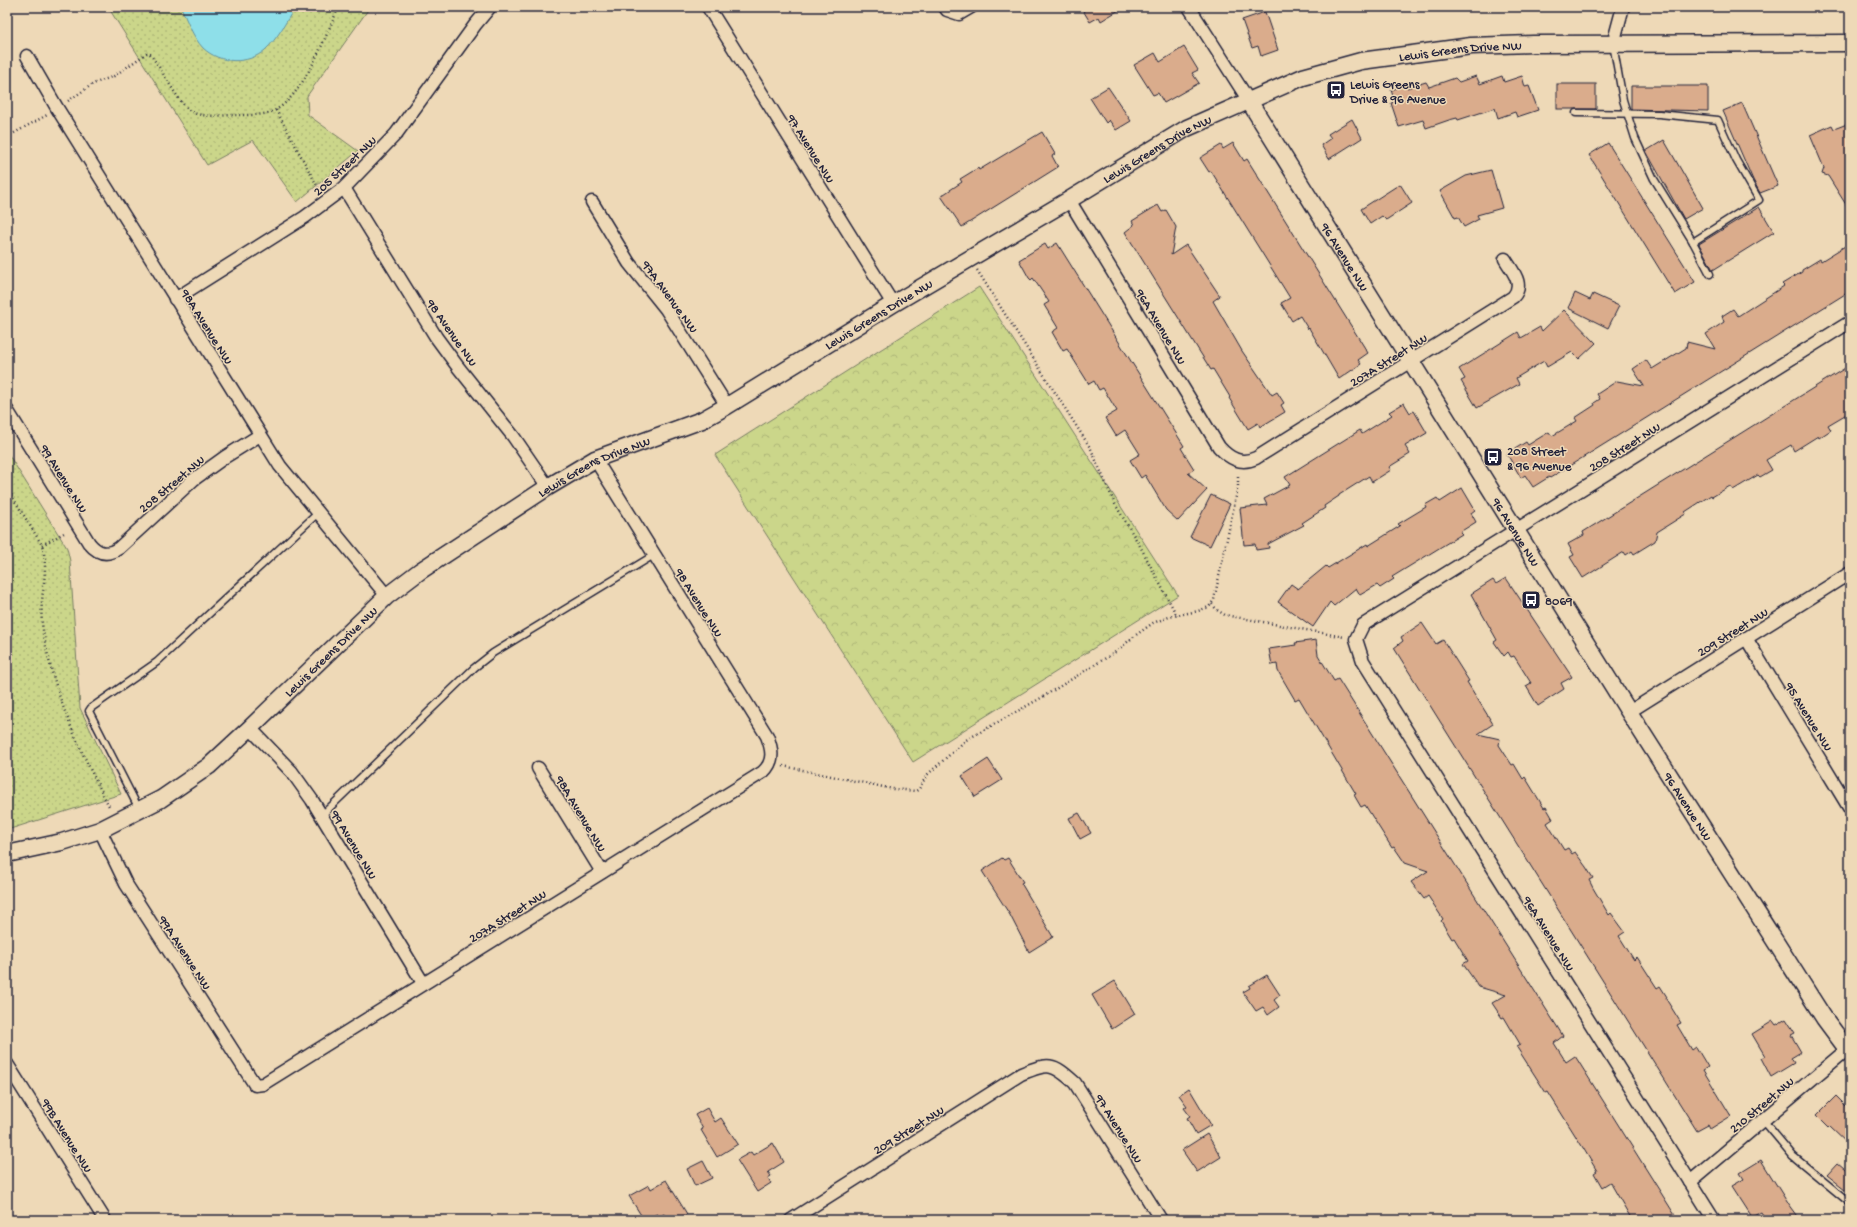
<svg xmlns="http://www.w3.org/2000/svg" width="1857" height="1227" viewBox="0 0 1857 1227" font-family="'Gochi Hand',sans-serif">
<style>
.forest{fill:url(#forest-crowns);stroke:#767c62}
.park{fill:url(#park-dots);stroke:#767c62}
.water{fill:#8edfe9;stroke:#6393a3}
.building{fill:#daac8c;stroke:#22223b}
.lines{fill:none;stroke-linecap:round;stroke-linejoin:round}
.service-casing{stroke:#22223b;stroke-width:9}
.minor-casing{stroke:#22223b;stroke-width:15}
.tertiary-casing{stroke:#22223b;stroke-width:19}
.path{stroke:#22223b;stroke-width:2.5;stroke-dasharray:1 3;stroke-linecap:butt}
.service{stroke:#eed9b7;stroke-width:6}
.minor{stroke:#eed9b7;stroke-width:12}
.tertiary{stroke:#eed9b7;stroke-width:16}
.labels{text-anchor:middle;stroke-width:3;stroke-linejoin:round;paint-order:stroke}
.street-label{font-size:13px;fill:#22223b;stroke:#eed9b7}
.poi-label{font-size:13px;fill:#22223b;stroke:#eed9b7;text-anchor:start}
</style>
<defs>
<pattern id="forest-crowns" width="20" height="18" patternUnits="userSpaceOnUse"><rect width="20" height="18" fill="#cbd68a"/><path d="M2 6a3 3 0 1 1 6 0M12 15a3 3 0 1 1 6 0" fill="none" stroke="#aeb778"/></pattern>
<pattern id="park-dots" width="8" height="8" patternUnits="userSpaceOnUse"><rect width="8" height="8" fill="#cbd68a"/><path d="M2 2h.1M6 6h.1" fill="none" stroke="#aeb778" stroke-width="1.8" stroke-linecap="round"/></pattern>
</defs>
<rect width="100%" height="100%" fill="#eed9b7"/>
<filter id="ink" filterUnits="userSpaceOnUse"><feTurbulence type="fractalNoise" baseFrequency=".025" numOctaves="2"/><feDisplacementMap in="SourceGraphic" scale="8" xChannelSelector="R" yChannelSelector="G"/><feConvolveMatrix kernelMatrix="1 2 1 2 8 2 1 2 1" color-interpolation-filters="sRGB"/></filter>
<g filter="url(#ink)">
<path class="forest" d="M979,287L1178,595L913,762L715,455Z"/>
<g class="park">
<path d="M108,7H370L307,96L308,115L358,151L297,202L253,140L207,165Z"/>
<path d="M7,452L67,548L70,561L80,708L121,794L7,830Z"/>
</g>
<path class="water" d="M181,7H295C286,22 278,38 265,50C248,65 220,64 203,48C193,37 187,21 181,7Z"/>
<g class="building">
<path d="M1081,7H1124L1101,21L1099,17L1090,22Z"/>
<path d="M1265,12L1278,50L1261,56L1258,46L1252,48L1242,20Z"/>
<path d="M1184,47L1198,70L1192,73L1199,83L1164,103L1158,93L1153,95L1134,65L1155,53L1160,62Z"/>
<path d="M1476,76L1480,84L1502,76L1504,82L1522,76L1525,87L1529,86L1538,110L1517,117L1515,112L1498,118L1495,108L1458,120L1457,118L1449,120L1426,128L1423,120L1399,127L1391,103L1395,102L1391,90L1406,85L1407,88L1426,82L1429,87L1455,78L1459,82Z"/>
<rect x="1557" y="84" width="39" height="25"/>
<path d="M1631,86H1708V111L1631,109Z"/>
<path d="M1108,87L1131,121L1116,130L1109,120L1106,123L1090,98Z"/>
<path d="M1742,103L1778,186L1760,193L1753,180L1723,111Z"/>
<path d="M1352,119L1362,138L1329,159L1321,145L1331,138L1328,134Z"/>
<path d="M1847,124L1850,131V211L1828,176L1822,174L1824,168L1810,135L1832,125L1834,129Z"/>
<path d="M1042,132L1055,154L1052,156L1058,167L962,227L941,196L962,182L960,179L978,168L979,170Z"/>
<path d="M1664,140L1703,208L1684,219L1646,151Z"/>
<path d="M1233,143L1244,161L1247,159L1368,353L1358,360L1361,364L1339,379L1309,328L1308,329L1300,316L1292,321L1281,303L1290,298L1211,171L1209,172L1200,158L1221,145L1223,149Z"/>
<path d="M1608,143L1695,282L1675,294L1589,155Z"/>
<path d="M1491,170L1502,208L1477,215L1479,219L1464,227L1458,217L1455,218L1440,191L1466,176Z"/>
<path d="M1400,184L1412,203L1386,220L1382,216L1370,224L1361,209Z"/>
<path d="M1158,205L1162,212L1166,210L1176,227L1171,255L1186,245L1220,296L1213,301L1242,351L1272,395L1277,392L1284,403L1281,405L1285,412L1260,427L1258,423L1248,429L1229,398L1230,397L1213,369L1211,370L1125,232L1134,225L1132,221Z"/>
<path d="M1759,207L1774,232L1713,270L1699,244Z"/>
<path d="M1057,243L1184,446L1181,448L1194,469L1188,473L1207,490L1178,521L1166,510L1145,475L1141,478L1130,460L1140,454L1125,430L1116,436L1105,418L1117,411L1103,388L1099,390L1094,381L1089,384L1067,349L1063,351L1052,332L1058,328L1044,305L1049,302L1033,278L1031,280L1029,278L1019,260L1045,244L1048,249Z"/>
<path d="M1850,243V291L1550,478L1549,477L1533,487L1525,475L1521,478L1507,454L1526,442L1528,445L1549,432L1552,436L1577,421L1575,418L1595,405L1594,403L1600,399L1597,394L1617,381L1644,386L1633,369L1646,360L1652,369L1686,348L1687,342L1715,349L1706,334L1724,322L1722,316L1733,309L1738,316L1784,286L1782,284L1802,272V270L1820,259L1821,261Z"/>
<path d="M1575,293L1590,300L1593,294L1619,306L1608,328L1568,308Z"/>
<path d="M1564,310L1596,343L1579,359L1572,352L1547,367L1544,361L1516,378L1519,384L1477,408L1461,381L1465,379L1459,369L1518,332L1521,338L1540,327L1542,331Z"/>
<path d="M1850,365V412L1828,425L1831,430L1819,438L1818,436L1794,451L1791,445L1766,460L1772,470L1760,477L1758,475L1733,490L1730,486L1712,497L1711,495L1685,512L1686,514L1684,515L1657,532L1655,541L1634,554L1632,551L1626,555L1624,552L1583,578L1570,557L1574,555L1568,544L1584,535L1583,532Z"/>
<path d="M1404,403L1410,413L1414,411L1427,433L1405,446L1410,454L1389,467L1391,470L1372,482L1369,476L1339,495V496L1324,506L1325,508L1302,523L1304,525L1268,544L1269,548L1256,550L1255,544L1244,545L1240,508L1267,505L1264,499L1290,485L1285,477L1360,430L1362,434L1392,415L1389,412Z"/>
<path d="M1462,488L1475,510L1471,513L1476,522L1460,532L1462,534L1392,577L1394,579L1380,588L1377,585L1360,595L1356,588L1334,606L1330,602L1313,627L1278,602L1291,584L1298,589L1326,566L1328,568L1367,544L1368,546L1400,526L1398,524L1426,507L1425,505L1437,498L1440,502Z"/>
<path d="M1211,495L1230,504L1210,546L1190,537Z"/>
<path d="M1506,578L1572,677L1561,683L1564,689L1538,706L1526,686L1531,683L1514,656L1511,657L1508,652L1504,656L1494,642L1497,640L1471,594L1493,580L1496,584Z"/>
<path d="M1422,623L1436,644L1443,640L1469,681L1467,682L1493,724L1478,734L1500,739L1499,745L1512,765L1514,764L1523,779L1525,777L1544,808L1546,807L1553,819L1547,823L1564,850L1568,848L1572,854L1575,852L1586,867L1593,878L1589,880L1593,888L1609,915L1611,913L1625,932L1619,936L1634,960L1637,957L1657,988L1660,986L1667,997L1666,999L1681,1023L1677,1025L1692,1050L1696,1047L1708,1067L1703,1070L1731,1116L1710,1129L1708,1125L1697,1131L1394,648L1403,641L1401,637Z"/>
<path d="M1316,640L1318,655L1334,681L1338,679L1355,706L1563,1036L1554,1043L1566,1062L1575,1056L1678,1220H1632L1610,1182L1602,1187L1594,1173L1597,1171L1585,1151L1548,1092L1546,1093L1541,1085L1516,1046L1520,1044L1504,1017L1502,1018L1492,1003L1506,995L1479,987L1463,964L1468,961L1454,938L1452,939L1441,921L1443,919L1428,896L1424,899L1411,882L1428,871L1405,863L1394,847L1392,848L1365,805L1361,807L1354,795L1356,794L1299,698L1295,700L1278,671L1277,664L1272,665L1269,649L1296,645L1295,643Z"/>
<path d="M988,759L1002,780L975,797L962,776Z"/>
<path d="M1079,813L1091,833L1080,839L1069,818Z"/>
<path d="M1002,858L1004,860L1008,858L1023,882L1021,883L1053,937L1029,952L1010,915L982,871Z"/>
<path d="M1267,975L1280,995L1274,1000L1279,1007L1268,1015L1263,1007L1256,1011L1243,992L1250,988L1249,986Z"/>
<path d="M1115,981L1135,1014L1112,1029L1092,995Z"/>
<path d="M1786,1019L1795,1033L1791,1035L1801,1052L1791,1058L1794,1063L1771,1077L1761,1058L1765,1056L1752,1034L1773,1021L1776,1025Z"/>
<path d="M1189,1088L1211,1125L1196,1134L1187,1118L1190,1116L1184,1108L1187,1106L1179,1095Z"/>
<path d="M1836,1096L1850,1110V1145L1830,1126L1828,1128L1816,1116Z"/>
<path d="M707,1108L715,1122L721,1118L738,1144L717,1157L701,1130L703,1129L695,1115Z"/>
<path d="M1207,1134L1221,1157L1197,1172L1182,1150Z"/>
<path d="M773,1143L784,1162L768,1172L771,1176L768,1178L771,1183L757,1192L737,1160L751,1152L753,1155Z"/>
<path d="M1761,1160L1789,1205L1800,1220H1766L1761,1212L1752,1217L1732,1186L1744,1179L1740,1173Z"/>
<path d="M703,1161L712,1178L695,1186L687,1169Z"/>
<path d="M1838,1163L1850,1173V1193L1827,1175Z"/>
<path d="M666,1180L687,1214L677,1220H667L664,1214L659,1217L657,1214L644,1220L629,1196L649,1185L651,1189Z"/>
</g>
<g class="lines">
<defs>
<g id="service">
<path d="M1613,44L1623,100L1635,138L1654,179L1693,242"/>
<path d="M1576,113L1659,114L1718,120L1736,160L1759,200L1693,242L1710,274"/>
<path d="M139,809L89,711L91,708L157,662L318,513"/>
<path d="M321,816L474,668L493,653L654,555"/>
<path d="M1763,1120L1793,1156L1850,1203"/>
</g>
<g id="minor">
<path d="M708,7L893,304"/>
<path d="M945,7L947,10L959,14L971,7"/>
<path d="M1189,7L1249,101"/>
<path d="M1613,44L1623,7"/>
<path d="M27,56L57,108L280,466L387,596"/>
<path d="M344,188L436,337L458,367L513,436L548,487"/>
<path d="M1069,200L1219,447C1230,459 1241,465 1256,458L1513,297C1525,284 1512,271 1505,259"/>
<path d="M592,202L629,263L666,309L727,406"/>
<path d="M175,299L305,217L344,188L396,134L475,25L490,7"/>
<path d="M7,410L89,543C98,554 107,556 119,548L193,480L225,457L260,435"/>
<path d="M1746,638L1850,809"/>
<path d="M1629,712L1850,573"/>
<path d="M250,728L292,772L312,800L423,983"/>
<path d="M538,768L602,872"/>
<path d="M100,830L126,884L255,1085L263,1084L763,772C775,761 772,749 767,736L595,459"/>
<path d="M7,1064L105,1220"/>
<path d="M1690,1182L1850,1047"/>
<path d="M791,1220L1021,1074C1049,1063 1052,1062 1075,1083L1161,1220"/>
<path d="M1714,1220L1363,661L1356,639L1363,625L1850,322"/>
</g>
<g id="tertiary">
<path id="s1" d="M1249,101L1629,712L1824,1018L1850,1053"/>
<path id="s2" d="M7,854L62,842L100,830L161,799L209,766L250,728L387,596L420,571L548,487L595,459L702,420L727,406L893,304L1069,200L1187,128L1303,77L1361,61L1471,46L1533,44L1850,43"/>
</g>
</defs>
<use href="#service" class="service-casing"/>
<use href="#minor" class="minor-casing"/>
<use href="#tertiary" class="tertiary-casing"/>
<g class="path">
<path d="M68,101L93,84L114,76L147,53L150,54L155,61C163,72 181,107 192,112C203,118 223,115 235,115C246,115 260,116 271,112C303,100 325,36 339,7"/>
<path d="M276,110L320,191"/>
<path d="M7,137L47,115"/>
<path d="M977,270L1091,449L1115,504L1140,546L1177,616"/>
<path d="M7,488L42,545C50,570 39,597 42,623C51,690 79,749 110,808"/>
<path d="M42,545L64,533"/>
<path d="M1212,604L1217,610L1225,615L1344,637"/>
<path d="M783,766L893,789L916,791L919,789L927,775L966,740L1041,698L1114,653L1136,635L1153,623L1169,617L1198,611L1209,607L1214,600L1238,487V474"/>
</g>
<use href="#service" class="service"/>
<use href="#minor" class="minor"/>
<use href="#tertiary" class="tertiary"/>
</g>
</g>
<defs>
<symbol id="bus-square" viewBox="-11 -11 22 22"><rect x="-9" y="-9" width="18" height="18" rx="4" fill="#22223b" stroke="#eed9b7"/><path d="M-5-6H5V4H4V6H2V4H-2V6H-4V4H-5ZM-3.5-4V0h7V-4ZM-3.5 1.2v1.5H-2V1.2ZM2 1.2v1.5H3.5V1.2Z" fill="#fff"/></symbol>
</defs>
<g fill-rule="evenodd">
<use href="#bus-square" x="1325" y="79" width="22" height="22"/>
<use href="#bus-square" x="1482" y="446" width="22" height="22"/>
<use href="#bus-square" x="1520" y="589" width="22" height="22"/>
</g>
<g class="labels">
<g class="street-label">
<text dy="5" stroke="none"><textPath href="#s2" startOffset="1685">Lewis Greens Drive NW</textPath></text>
<text transform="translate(812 148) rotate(58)" y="5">97 Avenue NW</text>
<text dy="5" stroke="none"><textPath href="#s2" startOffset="1362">Lewis Greens Drive NW</textPath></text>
<text transform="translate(344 165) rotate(-43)" y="5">205 Street NW</text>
<text dy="5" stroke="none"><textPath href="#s1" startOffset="183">96 Avenue NW</textPath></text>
<text transform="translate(671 296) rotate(54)" y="5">97A Avenue NW</text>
<text dy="5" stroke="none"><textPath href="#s2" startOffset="1038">Lewis Greens Drive NW</textPath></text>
<text transform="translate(208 326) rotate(58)" y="5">98A Avenue NW</text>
<text transform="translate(1162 326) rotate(59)" y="5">96A Avenue NW</text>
<text transform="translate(453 332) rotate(55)" y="5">98 Avenue NW</text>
<text transform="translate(1388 359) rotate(-32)" y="5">207A Street NW</text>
<text transform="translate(1624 446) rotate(-32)" y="5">208 Street NW</text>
<text dy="5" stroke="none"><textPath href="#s2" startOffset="714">Lewis Greens Drive NW</textPath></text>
<text transform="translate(65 478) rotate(58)" y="5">99 Avenue NW</text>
<text transform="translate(171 483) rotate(-40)" y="5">208 Street NW</text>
<text dy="5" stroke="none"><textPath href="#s1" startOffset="507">96 Avenue NW</textPath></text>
<text transform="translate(700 602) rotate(58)" y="5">98 Avenue NW</text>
<text transform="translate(1732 631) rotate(-32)" y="5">209 Street NW</text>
<text dy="5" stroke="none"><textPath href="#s2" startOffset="390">Lewis Greens Drive NW</textPath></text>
<text transform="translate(1810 716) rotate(58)" y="5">95 Avenue NW</text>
<text dy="5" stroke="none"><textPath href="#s1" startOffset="831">96 Avenue NW</textPath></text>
<text transform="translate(582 813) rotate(59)" y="5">98A Avenue NW</text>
<text transform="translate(355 844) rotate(59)" y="5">99 Avenue NW</text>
<text transform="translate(507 915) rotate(-32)" y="5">207A Street NW</text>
<text transform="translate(1550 933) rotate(58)" y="5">96A Avenue NW</text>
<text transform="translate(186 952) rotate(57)" y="5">99A Avenue NW</text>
<text transform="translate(1761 1104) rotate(-40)" y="5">210 Street NW</text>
<text transform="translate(1120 1128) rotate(58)" y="5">97 Avenue NW</text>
<text transform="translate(908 1129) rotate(-32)" y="5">209 Street NW</text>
<text transform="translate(68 1135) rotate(58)" y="5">99B Avenue NW</text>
</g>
<g class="poi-label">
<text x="1350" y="88">Lewis Greens<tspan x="1350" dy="15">Drive &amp; 96 Avenue</tspan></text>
<text x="1507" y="455">208 Street<tspan x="1507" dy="15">&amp; 96 Avenue</tspan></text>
<text x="1545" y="605">8069</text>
</g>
</g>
<rect width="1857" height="1227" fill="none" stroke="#eed9b7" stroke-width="24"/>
<rect x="12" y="12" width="1833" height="1203" fill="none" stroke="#22223b" stroke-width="1.5" filter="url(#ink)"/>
</svg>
